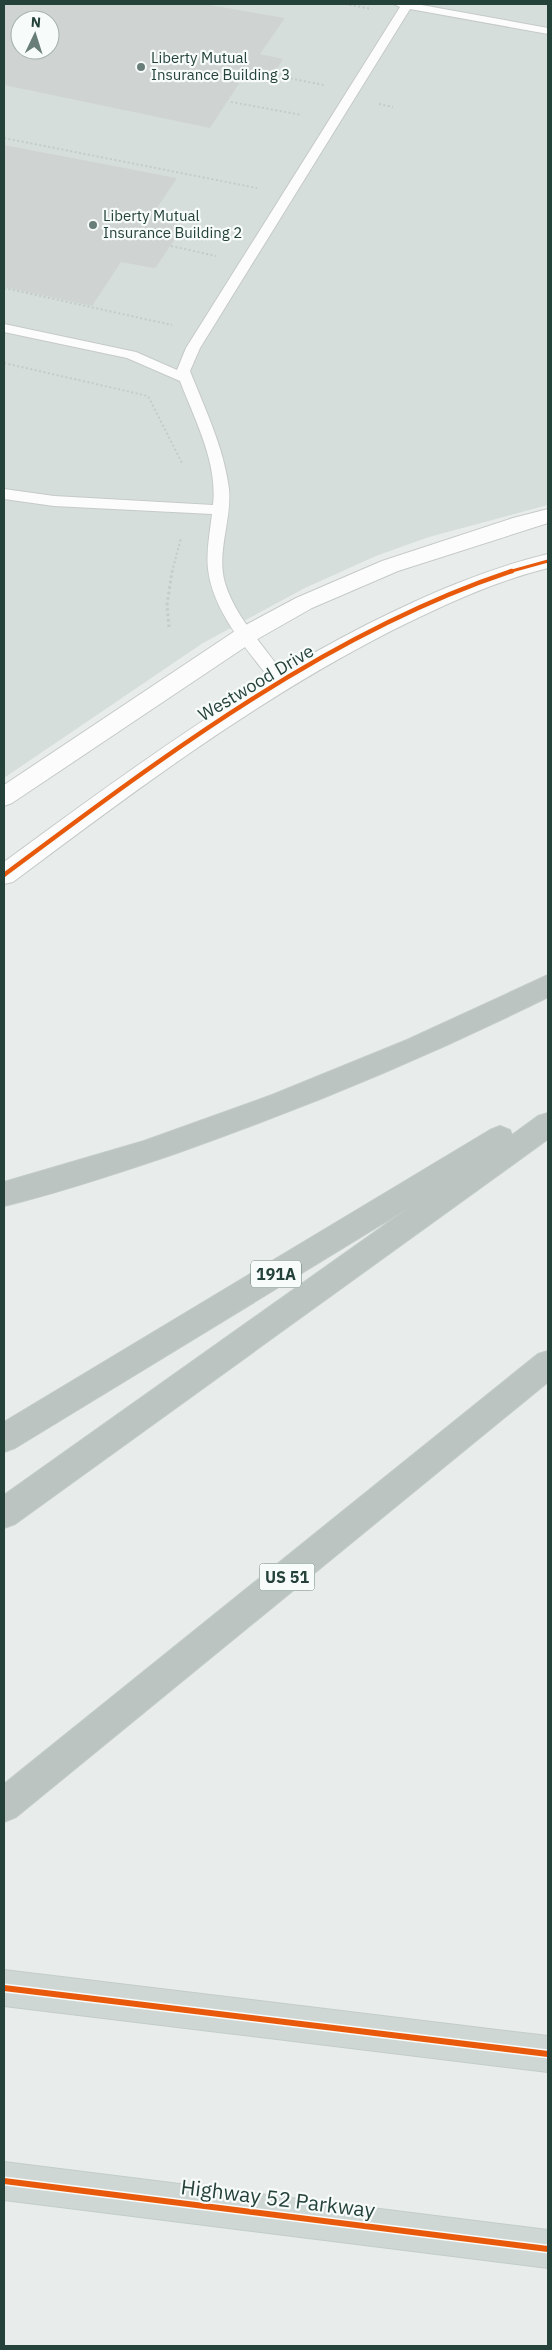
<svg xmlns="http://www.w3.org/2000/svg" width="552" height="2350" viewBox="0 0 552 2350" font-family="'IBM Plex Sans',sans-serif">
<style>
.built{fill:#d6dedb;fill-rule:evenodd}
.building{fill:#cfd4d2;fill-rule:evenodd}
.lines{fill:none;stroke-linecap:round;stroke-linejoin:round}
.service-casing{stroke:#c5cac8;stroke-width:2}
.tertiary-casing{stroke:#c5cac8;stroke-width:2}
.primary-casing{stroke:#c3ccc9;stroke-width:2}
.motorway-casing{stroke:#c3ccc9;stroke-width:2}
.path-far1{stroke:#c3ccca;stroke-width:2;stroke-dasharray:2 2.5;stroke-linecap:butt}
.path{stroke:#c3ccca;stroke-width:3;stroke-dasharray:2.5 3;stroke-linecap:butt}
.service{fill:#fcfcfc;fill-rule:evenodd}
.tertiary{fill:#fcfcfc;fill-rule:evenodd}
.primary{fill:#cfd7d5;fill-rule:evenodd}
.motorway{fill:#bcc4c2;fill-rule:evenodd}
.cycleway-far2-casing{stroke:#f7fbf9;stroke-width:5}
.cycleway-far1-casing{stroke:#f7fbf9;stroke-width:8}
.cycleway-casing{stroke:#f7fbf9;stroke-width:9}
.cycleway-far2{stroke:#e8590c;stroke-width:3}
.cycleway-far1{stroke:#e8590c;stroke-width:4.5}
.cycleway{stroke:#e8590c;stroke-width:6}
.poi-dot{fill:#697e78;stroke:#f7fbf9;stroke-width:2}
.labels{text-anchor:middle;stroke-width:4.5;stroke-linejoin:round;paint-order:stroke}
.far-poi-label{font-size:15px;fill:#24423a;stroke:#f7fbf9;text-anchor:start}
.shield{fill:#f7fbf9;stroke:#637a73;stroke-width:1}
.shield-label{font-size:16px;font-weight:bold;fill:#24423a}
.street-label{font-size:18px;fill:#24423a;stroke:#f7fbf9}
.near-street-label{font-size:21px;fill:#24423a;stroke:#f7fbf9}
</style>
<rect width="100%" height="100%" fill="#e8edeb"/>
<path class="built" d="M4,4H548V505L429,537L376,556L305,588L203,643L4,778ZM20,20H50V50H20Z"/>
<g class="building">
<path d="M4,4H204L285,18L260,54L283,59L269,82L264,83L242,79L210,128L4,85ZM20,20H50V50H20Z"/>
<path d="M4,145L177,178L151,217L184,226L156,267L153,268L121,262L92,306L4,287Z"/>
</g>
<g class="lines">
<defs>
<path id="service" d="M394,4H416L548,28V34L410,9L200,348L190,371C205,409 224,448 229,489C232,520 216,552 225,583C237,622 268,648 288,682L285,686H275C249,651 213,613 208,569C206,551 210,532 212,514L54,506L4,499V489L54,496L213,505C218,463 195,420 180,381L127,358L4,332V324L136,352L177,370L186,348L400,7Z"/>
<g id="tertiary">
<path d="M548,509V523L398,571L312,608L254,641L12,803L4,806V785L238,629L296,598L382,561L513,518Z"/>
<path d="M548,554V568C492,582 439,607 387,633C253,702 133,792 13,882L4,884V862C121,776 238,690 368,624C426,595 485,569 548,554Z"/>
</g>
<g id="primary">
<path d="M4,1970L548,2036V2072L4,2006Z"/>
<path d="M4,2162L548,2230V2268L4,2200Z"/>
</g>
<g id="motorway">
<path d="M548,975V997C427,1057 302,1109 174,1154C118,1173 61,1192 4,1206V1182L144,1141L272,1095L407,1040Z"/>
<path d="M548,1113V1139L15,1524L4,1528V1495L410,1207L15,1448L4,1452V1422L490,1130L500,1126L510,1130L512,1135L538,1116Z"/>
<path d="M548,1351V1382L16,1817L4,1822V1784L538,1354Z"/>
</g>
</defs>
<use href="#service" class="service-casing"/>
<use href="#tertiary" class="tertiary-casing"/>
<use href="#primary" class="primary-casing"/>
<use href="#motorway" class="motorway-casing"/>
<g class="path-far1">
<path d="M345,4L372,9"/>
<path d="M273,75L324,85"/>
<path d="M231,102L302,115"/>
<path d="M379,104L393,107"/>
<path d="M4,138L257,188"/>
<path d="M171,246L216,256"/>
<path d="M4,288L172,325"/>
<path d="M4,363L148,396L182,463"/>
<path d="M172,572L181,538"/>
</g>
<path class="path" d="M169,627L167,605L172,571"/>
<use href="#service" class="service"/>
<use href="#tertiary" class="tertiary"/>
<use href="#primary" class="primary"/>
<use href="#motorway" class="motorway"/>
<defs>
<path id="cycleway-far2" d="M508,572L548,561"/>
<path id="cycleway-far1" d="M4,875C158,760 327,632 512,571"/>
<g id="cycleway">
<path d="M4,1988L548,2054"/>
<path d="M4,2181L548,2249"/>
</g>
</defs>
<use href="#cycleway-far2" class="cycleway-far2-casing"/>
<use href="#cycleway-far1" class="cycleway-far1-casing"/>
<use href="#cycleway" class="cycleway-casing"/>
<use href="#cycleway-far2" class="cycleway-far2"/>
<use href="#cycleway-far1" class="cycleway-far1"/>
<use href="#cycleway" class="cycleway"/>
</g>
<g class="poi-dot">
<circle cx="141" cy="67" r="5"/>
<circle cx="93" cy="225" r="5"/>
</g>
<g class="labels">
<g class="far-poi-label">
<text x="151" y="63">Liberty Mutual<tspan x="151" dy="17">Insurance Building 3</tspan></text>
<text x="103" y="221">Liberty Mutual<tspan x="103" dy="17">Insurance Building 2</tspan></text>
</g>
<g class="shield">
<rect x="251" y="1260.5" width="50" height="27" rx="4"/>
<rect x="259.5" y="1563.5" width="55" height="27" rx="4"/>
</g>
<g class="shield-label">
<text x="276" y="1280">191A</text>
<text x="287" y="1583">US 51</text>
</g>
<g class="street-label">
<text transform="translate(256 683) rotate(-31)" y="6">Westwood Drive</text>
</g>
<g class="near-street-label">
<text transform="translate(278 2199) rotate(7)" y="7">Highway 52 Parkway</text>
</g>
</g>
<rect width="552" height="2350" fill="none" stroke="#24423a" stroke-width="10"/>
<g transform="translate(35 35) rotate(4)"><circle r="24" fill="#f7fbf9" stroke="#a3b1ad"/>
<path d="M0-4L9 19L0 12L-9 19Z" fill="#697e78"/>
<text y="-8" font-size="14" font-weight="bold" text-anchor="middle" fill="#24423a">N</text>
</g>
</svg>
